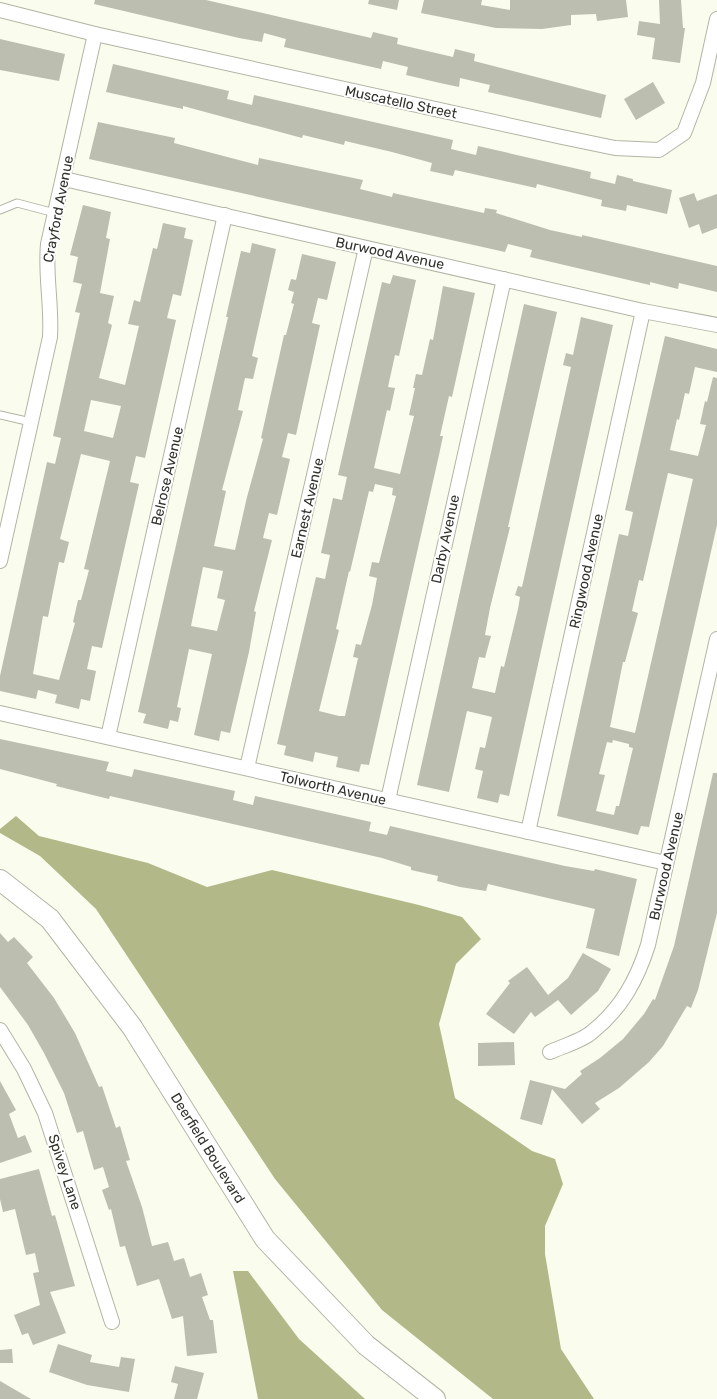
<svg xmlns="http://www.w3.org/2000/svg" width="717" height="1399" viewBox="0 0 717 1399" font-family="Rubik,sans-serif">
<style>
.water{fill:#b3b889}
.building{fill:#bcbeaf;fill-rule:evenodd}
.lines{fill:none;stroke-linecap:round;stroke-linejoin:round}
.lane-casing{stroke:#b2b5a5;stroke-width:9}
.street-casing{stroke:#b2b5a5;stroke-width:16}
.secondary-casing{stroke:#b2b5a5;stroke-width:22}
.lane{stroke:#fff;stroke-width:7}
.street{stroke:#fff;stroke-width:14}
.secondary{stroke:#fff;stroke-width:20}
.labels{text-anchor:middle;stroke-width:4;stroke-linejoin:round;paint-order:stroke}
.street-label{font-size:14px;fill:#31322c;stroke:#fff}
</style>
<rect width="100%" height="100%" fill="#fafded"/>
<g class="water">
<path d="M16,816L39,836L148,863L207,887L272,870L419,905L462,917L481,939L456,964L439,1024L455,1098L532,1151L555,1159L563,1184L545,1226V1254L561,1349L594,1399H493L382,1310L275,1179L96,909L40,856L0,833V829Z"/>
<path d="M233,1271H248L299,1339L365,1399H258Z"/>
</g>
<g class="building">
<path d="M95,0H206L371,38L373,32L398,38L397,44L453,57L455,49L475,54L474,61L606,95L601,118L488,92L490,85L460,78L459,87L440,83L406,75L408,67L383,61L381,69L284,47L286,39L264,33L262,42L239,38L94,4Z"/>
<path d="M369,0H399L397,10L368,4Z"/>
<path d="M424,0H482L481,5L510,10V0H626L628,17L597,21L596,14L571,15V25L542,29L496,28L421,13Z"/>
<path d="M659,0H681L683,28H685L680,63L652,59L655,38L637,35L639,21L660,24Z"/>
<path d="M0,39L65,54L59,81L0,70Z"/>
<path d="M113,64L229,91L227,99L252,105L254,95L453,140L451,149L476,155L478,146L591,172L590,178L615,184L617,175L633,179V181L672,190L667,214L627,205L626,211L601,206L602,200L537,184L536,188L455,170L453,176L430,171L432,163L392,152L345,141L344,145L303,135L302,138L183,106V109L106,92Z"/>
<path d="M653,82L665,103L636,120L624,99Z"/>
<path d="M98,122L175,138L174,143L258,165L259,158L363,180L360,189L392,197L393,193L484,213L485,208L497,210L496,213L550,230L582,237V235L717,266V292L679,283L678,289L650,282V285L530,257L532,250L508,244L505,252L89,159Z"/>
<path d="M694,193L697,201L717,194V228L702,234L699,224L689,228L679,198Z"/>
<path d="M83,205L111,212L106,238L110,239L100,293L114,296L108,323L112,325L99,378L125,385L139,326L128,324L134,300L140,302L153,248L157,249L163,223L186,228L184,238L193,240L181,296L173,294L167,318L176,320L145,458L136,456L130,482L139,484L102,648L92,646L87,669L96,671L90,701L81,699L79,709L55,703L57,695L38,690L36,699L0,691V676L47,462L55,464L61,438L53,436L80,313L75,312L82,284L73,282L78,257L70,255ZM91,400L121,406L113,438L84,431ZM81,454L110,461L84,569L89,570L81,600H78L73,622L75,623L59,680L33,674L43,616L48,617L59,562L64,563L69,542L60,539Z"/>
<path d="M252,243L276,249L252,356L258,358L253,379L245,378L238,410L243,411L222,490L226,491L214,546L235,550L247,497L263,439L261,438L284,335H286L294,304L291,303L294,292L288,290L291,279L296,280L302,254L336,262L327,300L318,298L312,323L320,325L296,435L288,433L282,457L290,459L277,515L269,513L263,538L272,540L254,611L256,612L249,652L230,733L221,731L219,741L194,735L212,654L189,649L177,707L181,708L178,722L170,720L168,729L143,723L146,714L138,712L228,317H226L241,251L250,253ZM203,567L223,571L217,598L225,600L217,631L191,626Z"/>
<path d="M393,275L416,280L399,356L395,355L388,387L395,388L390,411L387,410L374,468L400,474L414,416L409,415L415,388H413L416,374L422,375L430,339L433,340L443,286L475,293L452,397L449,396L440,436H443L439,455L369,765L361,764L359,772L336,767L338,757L315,752L313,762L284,755L286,746L277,744L316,577L325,579L330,555L321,553L333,498L342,500L347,477L338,475L382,282L390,284ZM375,484L393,488L392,495L396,496L379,563L372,562L369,576L377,578L372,605L361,645L356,644L353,657L358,658L345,716H339L319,711L339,630L336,629L349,571L350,572L369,491L373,492Z"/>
<path d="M524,304L557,312L508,527H510L490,608L485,635L491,636L485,658L479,657L472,688L495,693L501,666L504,667L518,609L520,597L515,595L518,586L522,587L571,367L563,365L566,353L573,355L581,317L613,325L509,796L500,794L498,803L477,798L483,771L475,769L480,747L485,748L492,717L467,711L449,792L417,785Z"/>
<path d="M665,336L717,349V372L695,367L689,394L685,393L679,420L677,419L670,450L698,456L706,425L700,424L705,401L707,402L713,377L717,378V525L649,827L641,826L638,835L557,816L619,534L628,536L633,512L625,510ZM668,473L693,479L635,733L610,727L623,662H625L638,613L632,611L639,580L643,581ZM613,740L629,744V747L633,748L619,806H616L614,815L596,811L605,775L599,774L607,742L612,743Z"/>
<path d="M0,739L109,762L106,771L132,777L134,769L235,791L233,800L253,805L255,796L371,822L369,831L387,835L390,826L565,866L594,871L595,869L637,879L619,956L586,948L595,909L488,884L486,891L460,887L437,881L438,876L411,870V867L382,858L110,796L109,799L56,786L57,784L0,769Z"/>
<path d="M713,773H717V913L698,990L691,1008L687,1006L663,1046L649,1062L619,1088L595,1103L600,1109L582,1124L552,1089L542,1125L520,1119L530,1080L565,1089L582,1074L580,1071L600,1058L623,1039L644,1014L653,999L655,1000L674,946Z"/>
<path d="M0,933L8,942L14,937L33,957L27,963L54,998L75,1033L99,1087L102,1086L116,1128L120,1126L130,1160L126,1161L142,1207L152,1246L168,1242L174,1261L184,1258L190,1277L201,1273L208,1295L202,1297L210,1320H213L217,1353L187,1356L183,1316L172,1319L159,1279L137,1286L125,1246L120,1247L111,1209L109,1210L102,1190L109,1187L103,1167L94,1170L83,1131L77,1133L64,1093L44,1053L28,1025L0,987Z"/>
<path d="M583,953L611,969L598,991L571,1015L558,1000L535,1017L531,1012L514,1034L486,1014L510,983L508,981L527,967L548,995L568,978Z"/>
<path d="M514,1042L515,1065L478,1066V1043Z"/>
<path d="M0,1081L16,1110L9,1114L18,1138L25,1135L32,1152L0,1163Z"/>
<path d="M39,1169L52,1216L55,1215L75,1286L50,1292L66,1333L33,1345L28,1333L22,1335L14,1315L40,1305L33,1273L39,1272L35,1253L26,1255L15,1209L3,1212L0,1199V1179Z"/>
<path d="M58,1344L92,1355L90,1362L119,1367L121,1357L135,1359L129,1392L87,1385L49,1372Z"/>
<path d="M12,1349L13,1363H0V1350Z"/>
<path d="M175,1366L204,1373L197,1399H174L178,1384L171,1382Z"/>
<path d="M0,1381L31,1399H0Z"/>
</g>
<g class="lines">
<defs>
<g id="lane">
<path d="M0,210L17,203L55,213"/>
<path d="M0,415L31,422"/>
</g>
<g id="street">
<path d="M0,10L95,34L562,137L615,148L659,150L684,133L703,83L717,19"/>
<path d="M64,179L643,311L717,325"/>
<path d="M0,561L50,337C52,305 45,275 48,244L95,34"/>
<path d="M0,713L666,863"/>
<path d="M108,737L225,215"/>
<path d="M247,768L366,248"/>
<path d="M388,800L504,279"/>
<path d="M528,832L643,311"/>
<path d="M0,1030L24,1069L45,1113L112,1322"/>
<path d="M550,1052C563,1046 582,1041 592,1032C621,1009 637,980 648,945L717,639"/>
</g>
<path id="secondary" d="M0,880L50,919L132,1027L265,1239L366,1345L435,1399"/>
</defs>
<use href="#lane" class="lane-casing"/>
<use href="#street" class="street-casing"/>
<use href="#secondary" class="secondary-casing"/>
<use href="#lane" class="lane"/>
<use href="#street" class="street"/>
<use href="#secondary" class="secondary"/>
</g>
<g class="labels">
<g class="street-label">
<text transform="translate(401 102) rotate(12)" y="5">Muscatello Street</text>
<text transform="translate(58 209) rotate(-79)" y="5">Crayford Avenue</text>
<text transform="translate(390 253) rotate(12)" y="5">Burwood Avenue</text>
<text transform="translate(167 476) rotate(-77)" y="5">Belrose Avenue</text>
<text transform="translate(307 508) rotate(-77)" y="5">Earnest Avenue</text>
<text transform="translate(445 539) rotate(-78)" y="5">Darby Avenue</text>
<text transform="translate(586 571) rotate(-78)" y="5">Ringwood Avenue</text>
<text transform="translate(333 788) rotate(13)" y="5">Tolworth Avenue</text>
<text transform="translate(666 866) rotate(-77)" y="5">Burwood Avenue</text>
<text transform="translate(208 1148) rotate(58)" y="5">Deerfield Boulevard</text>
<text transform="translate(65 1172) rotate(72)" y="5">Spivey Lane</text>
</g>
</g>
</svg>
